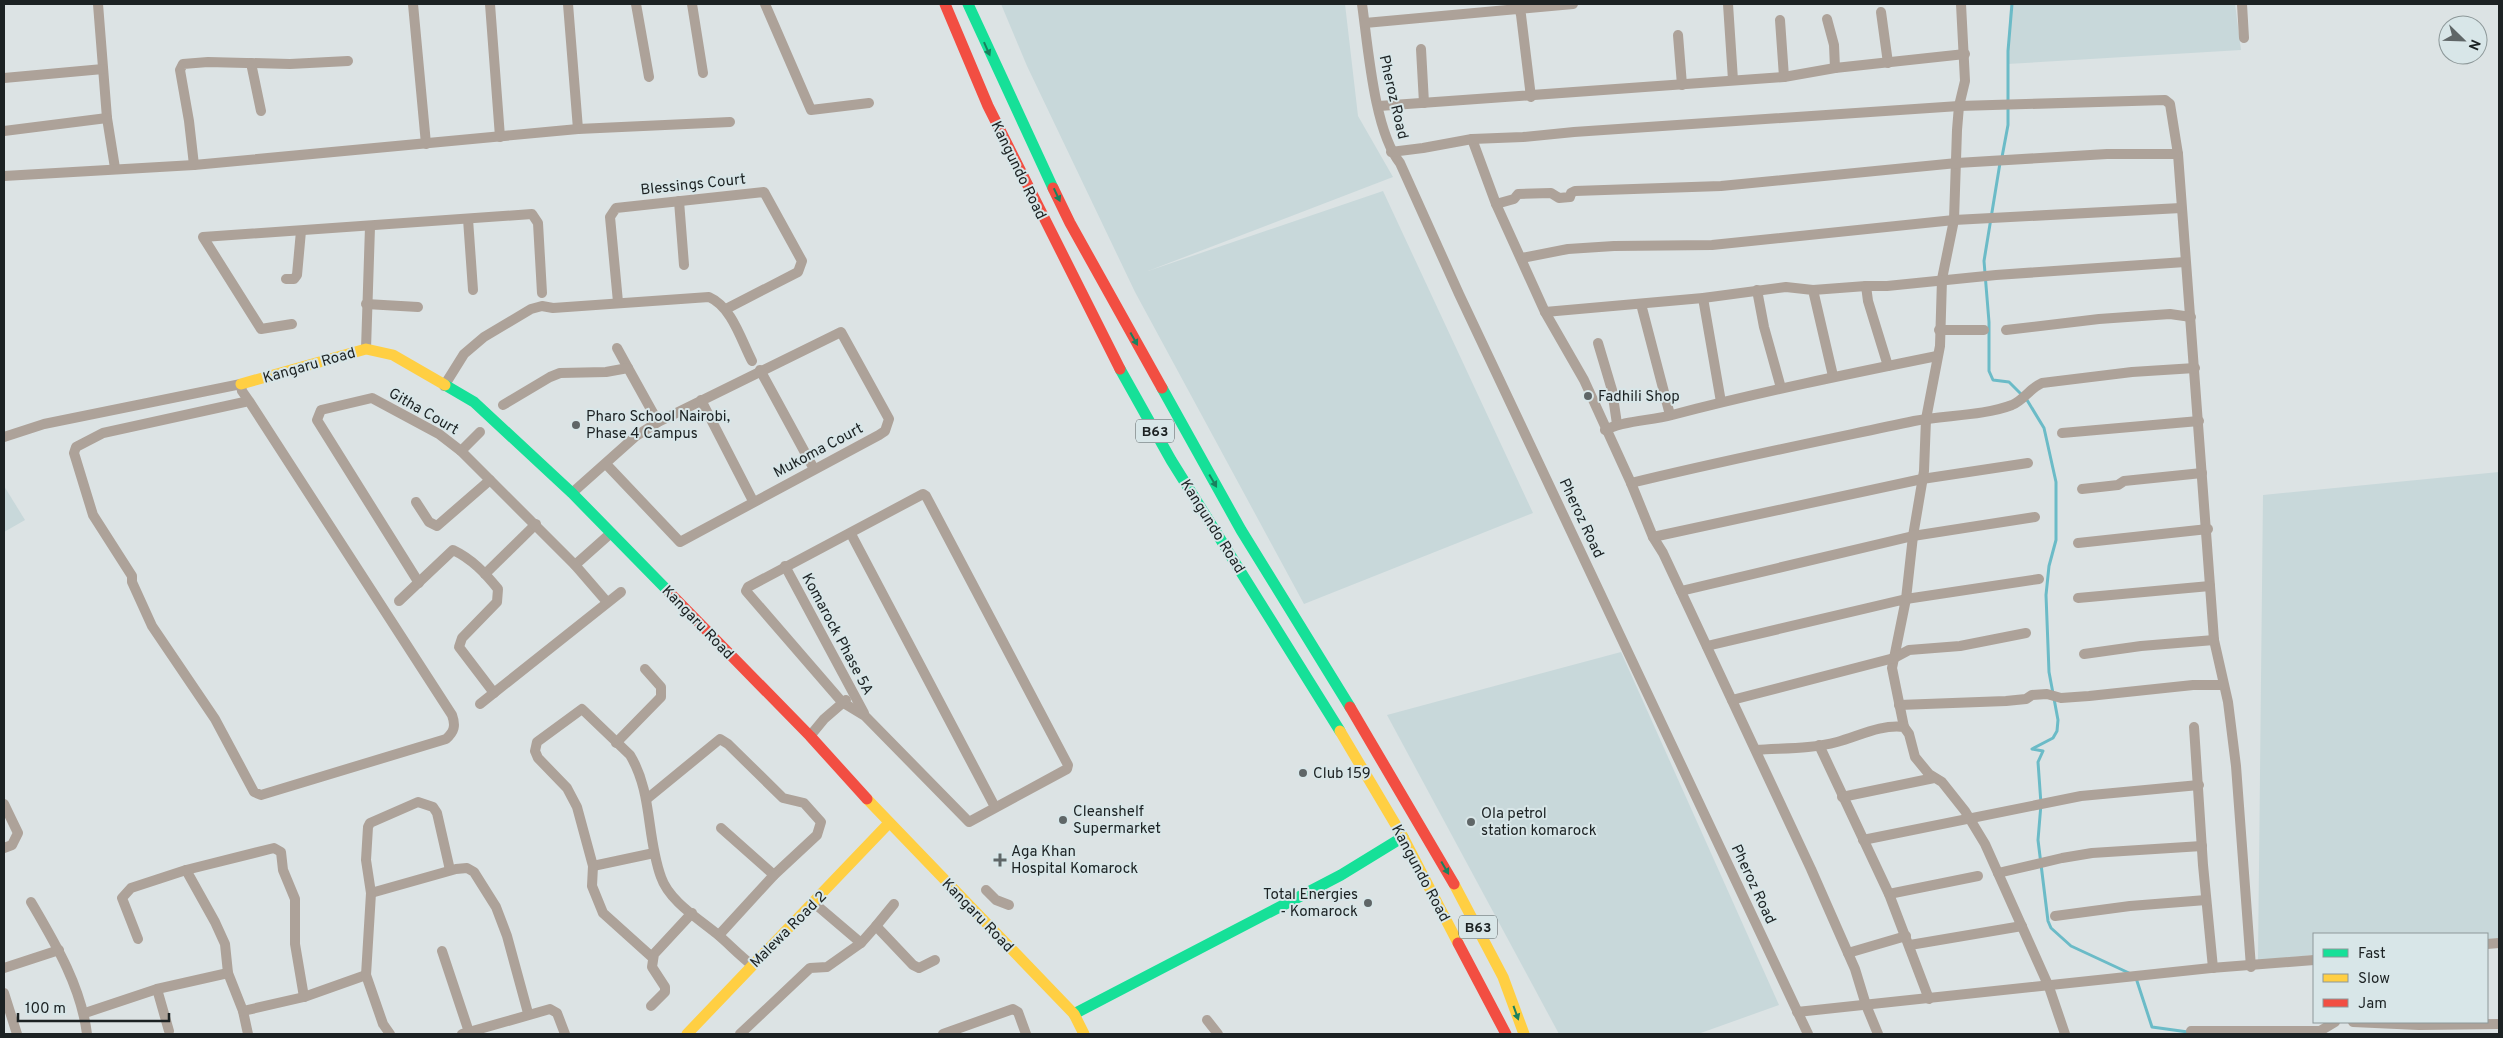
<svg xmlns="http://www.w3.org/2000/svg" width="2503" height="1038" viewBox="0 0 2503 1038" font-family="Overpass,sans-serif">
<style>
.built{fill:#c8d8da}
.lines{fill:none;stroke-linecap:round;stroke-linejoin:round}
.stream{stroke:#6bbbc7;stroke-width:3}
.street{stroke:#ada299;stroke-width:10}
.fast{stroke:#16e098;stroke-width:11}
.slow{stroke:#ffcf43;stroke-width:11}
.jam{stroke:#f24e42;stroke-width:11}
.oneway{fill:#19815e}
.poi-dot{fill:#5f6667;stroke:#d8e6e8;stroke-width:2}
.labels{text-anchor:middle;stroke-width:4;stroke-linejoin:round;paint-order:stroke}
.shield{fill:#d8e6e8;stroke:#545d5e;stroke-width:1}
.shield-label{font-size:14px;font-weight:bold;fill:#1c2223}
.street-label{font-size:15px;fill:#1c2223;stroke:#d8e6e8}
.poi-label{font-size:15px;fill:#1c2223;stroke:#d8e6e8;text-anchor:start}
</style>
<rect width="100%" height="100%" fill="#dce3e4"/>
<g class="built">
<path d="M1001,4H1345L1358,116L1393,177L1148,271L1383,191L1533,513L1304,604L1135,292L1027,66Z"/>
<path d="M2010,4H2235L2241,50L2007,64Z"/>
<path d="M2499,472V940L2487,941V934H2314V955L2258,960L2263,495Z"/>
<path d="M4,486L25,520L4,532Z"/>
<path d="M1621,652L1779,1005L1698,1034H1559L1387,715Z"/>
</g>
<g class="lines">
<g class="stream">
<path d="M2002,157L2008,125V51L2012,4"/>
<path d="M2000,163L1984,261L1989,322V371L1993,380L2009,382L2027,400L2044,428L2056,482V540L2049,566L2046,595L2049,672L2058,720L2057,731L2053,738L2032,749L2043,751L2038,762L2041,804L2038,840L2048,921L2051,928L2071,946L2129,973"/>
<path d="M2136,978L2152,1027L2188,1032"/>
</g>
<g class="street">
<path d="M98,4L107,118L115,168"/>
<path d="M413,4L426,144"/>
<path d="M490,4L500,137"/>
<path d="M568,4L578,129"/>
<path d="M636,4L649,77"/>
<path d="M692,4L703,73"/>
<path d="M765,4L811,110L869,103"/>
<path d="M1362,4C1368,46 1374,131 1400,163L1459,294L1808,1034"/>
<path d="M1518,4L1521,15L1531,97"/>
<path d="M1728,4L1733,80"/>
<path d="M1961,4L1965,81L1959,106L1957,130L1954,220L1942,279L1940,346L1926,419L1924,471L1913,536L1906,599L2039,579"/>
<path d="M2242,4L2244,38"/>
<path d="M1881,12L1888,63"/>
<path d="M1827,19L1834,45L1835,68"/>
<path d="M1780,20L1784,77"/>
<path d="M1365,23L1573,4"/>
<path d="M1678,35L1682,85"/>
<path d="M1421,49L1424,103"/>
<path d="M251,63L261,111"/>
<path d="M4,78L103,69"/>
<path d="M1379,106L1784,77L1835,68L1965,54"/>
<path d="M4,131L107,118"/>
<path d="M1472,139L1496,204L1545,312L1584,380L1631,483L1653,537L1663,553L1811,869L1855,969L1866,1005L1878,1034"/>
<path d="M1391,152L1423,148L1472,139L1523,137L1574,132L1959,106L2165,100L2170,104L2178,154L2214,640L2228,702L2236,766L2251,967"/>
<path d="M194,165L189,121L180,70L183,64L208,62L290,64L348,61"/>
<path d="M4,176L194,165L578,129L730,122"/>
<path d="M679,201L684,265"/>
<path d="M1496,204L1514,199L1518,194L1551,193L1559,198L1570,197L1571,193L1575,191L1721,186L1957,163L2107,154H2178"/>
<path d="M468,219L473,290"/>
<path d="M1522,258L1568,249L1614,246L1712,245L1954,220L2181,208"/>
<path d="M286,279H294L297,275L301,231"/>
<path d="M1757,290L1764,327L1781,388"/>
<path d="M1813,290L1866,286"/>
<path d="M1703,298L1721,402"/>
<path d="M618,302L610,217L616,208L764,192L802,261L798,272L726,309"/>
<path d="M366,304L418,307"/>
<path d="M1641,304L1670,415"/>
<path d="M1545,312L1703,298L1786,287L1813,290L1833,376"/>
<path d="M292,324L261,329L203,237L532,214L538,223L542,293"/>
<path d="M1939,330H1984"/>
<path d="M2006,330L2099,319L2170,314L2191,317"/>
<path d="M1598,343L1612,390L1617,424"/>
<path d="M617,348L628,368"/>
<path d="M366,349L370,227"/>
<path d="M1888,366L1868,301L1866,286H1887L1996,275L2185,262"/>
<path d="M760,370L814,469"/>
<path d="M444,386L464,354L484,337L531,309L542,306L553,308L709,297C732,307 741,340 752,361"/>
<path d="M701,400L753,501"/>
<path d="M503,405L550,377L560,373L606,372L628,368L658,422"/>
<path d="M1605,430C1626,420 1650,421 1672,415C1760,392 1848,374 1937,356"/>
<path d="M2062,433L2199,421"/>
<path d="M4,437L44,424L241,384L242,391L249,401L452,715C456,726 454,732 446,739L261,795L254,792L215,719L152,626L132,582V576L93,515L74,453L76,447L103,433L249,401"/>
<path d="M461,451L480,432"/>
<path d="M1631,483C1725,460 1820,441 1914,421C1945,415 1983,416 2012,405C2024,400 2029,389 2042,383L2132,372L2195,368"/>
<path d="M2082,489L2118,485L2124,481L2202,473"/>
<path d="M572,493L636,436L658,422L841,332L889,419L885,431L879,435L680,542L606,464"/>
<path d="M923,494L926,496L1068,765L1067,769L969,822L865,716L842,702L746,591L748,587Z"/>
<path d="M416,502L429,522L437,526L490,480"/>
<path d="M851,534L995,807"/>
<path d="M1653,537L1922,479L2028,463"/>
<path d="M2078,543L2208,529"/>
<path d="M575,565L611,533"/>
<path d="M785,566L864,713"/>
<path d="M485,574L536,524"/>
<path d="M419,583L317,420L321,410L372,398L439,434L461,451L575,565L607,602"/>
<path d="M1681,591L1913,536L2035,517"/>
<path d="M2078,598L2210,586"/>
<path d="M399,601L453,550C472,559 485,573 498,589L497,602L462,638L459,647L494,693"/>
<path d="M1707,646L1906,599L1892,668L1904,727"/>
<path d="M2084,654L2141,646L2214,640"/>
<path d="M1732,700L1894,658L1909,650L1960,646L2026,633"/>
<path d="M480,704L621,592"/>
<path d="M1899,705L2006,701L2026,699L2032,695L2047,694L2061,698L2089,696L2193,685H2223"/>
<path d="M2194,727L2203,865L2213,968"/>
<path d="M810,736L824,719L846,700"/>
<path d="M616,743L661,697V687L645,669"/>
<path d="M1819,745L1889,894L1929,999"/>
<path d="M1756,750C1783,748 1811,749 1837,742C1859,736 1881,724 1904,727L1909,734L1915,757L1929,774L1942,782L1965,811L1985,844L2049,987L2065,1034"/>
<path d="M1842,797L1934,778"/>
<path d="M648,798L720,739L728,744L783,798L804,803L821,822L817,835L774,875L719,935"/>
<path d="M4,804L18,833L12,845L4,848"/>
<path d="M721,828L774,875"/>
<path d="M1863,840L2081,796L2199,785"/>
<path d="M593,866L654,853"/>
<path d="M186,870L215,922L225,944L228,973L243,1011L248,1034"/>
<path d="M1998,873L2062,858L2092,853L2202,846"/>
<path d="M986,890L996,900L1009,905"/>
<path d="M371,893L456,869L467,868L474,872L496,907L507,936L528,1013"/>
<path d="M1889,894L1978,876"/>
<path d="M31,902C55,943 81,986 87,1034"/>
<path d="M814,903L861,943L876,926L913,965L919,968L935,960"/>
<path d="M2055,916L2130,906L2206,900"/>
<path d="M876,926L894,904"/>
<path d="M138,939L122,898L131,888L186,870L274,848L281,852L283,870L295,899V944L304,997"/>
<path d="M2487,944L2499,943"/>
<path d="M1910,945L2022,926"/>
<path d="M442,951L469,1032"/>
<path d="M1848,953L1906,936"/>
<path d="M653,958L603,913L592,886L593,866L577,807L567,788L538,758L535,751L537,742L582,709L630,755C653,793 646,836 661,877C669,901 699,919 717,934C729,944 739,955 752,965"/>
<path d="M4,968L59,950"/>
<path d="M157,989L169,1031"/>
<path d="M4,993L17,1034"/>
<path d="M651,1006L665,992V987L652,967L654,954L692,913"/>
<path d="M243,1011L304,997L366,975"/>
<path d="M1797,1012L2211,968L2314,960"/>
<path d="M85,1013L157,989L228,973"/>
<path d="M1207,1020L1218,1034"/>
<path d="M2353,1022L2419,1025L2499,1024"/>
<path d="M2191,1031H2320L2335,1022"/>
<path d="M390,1034L383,1024L366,975L371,893L366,860L368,827L370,823L418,802L433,807L437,813L450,870"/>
<path d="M462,1034L550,1009L557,1013L565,1034"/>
<path d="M740,1034L810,968L827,967L861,943"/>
<path d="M943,1034L1013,1009L1018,1012L1026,1034"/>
</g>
<g class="fast">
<path d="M968,4L1053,188"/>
<path d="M1120,369L1171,460L1340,731"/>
<path d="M445,385L474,402L572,493L669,592"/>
<path d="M1162,388L1241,530L1350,707"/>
<path d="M1074,1014L1341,875L1403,837"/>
</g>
<g class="slow">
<path d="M241,384L366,349L393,355L445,385"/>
<path d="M1340,731L1403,837L1458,943"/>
<path d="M867,799L1074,1014L1084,1034"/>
<path d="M1454,884L1503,977L1524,1034"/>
<path d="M687,1034L889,823"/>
</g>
<g class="jam">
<path d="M945,4L988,106L1120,369"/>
<path d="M1053,188L1070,223L1162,388"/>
<path d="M669,592L810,736L867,799"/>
<path d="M1350,707L1454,884"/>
<path d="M1458,943L1506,1034"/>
</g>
</g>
<defs><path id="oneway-solid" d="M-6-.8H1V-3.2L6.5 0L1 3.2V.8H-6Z" transform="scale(1.25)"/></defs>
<g class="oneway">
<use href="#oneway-solid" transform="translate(987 49) rotate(66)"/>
<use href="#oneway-solid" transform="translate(1057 195) rotate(65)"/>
<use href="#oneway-solid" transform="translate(1134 339) rotate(61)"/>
<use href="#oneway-solid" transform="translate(1213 481) rotate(60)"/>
<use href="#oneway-solid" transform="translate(1445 868) rotate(60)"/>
<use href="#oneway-solid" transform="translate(1516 1013) rotate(70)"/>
</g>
<g class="poi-dot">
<circle cx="1588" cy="396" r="5"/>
<circle cx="576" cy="425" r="5"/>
<circle cx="1303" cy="773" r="5"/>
<circle cx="1063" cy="820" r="5"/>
<circle cx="1471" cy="822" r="5"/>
<path d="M997.5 852.5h5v5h5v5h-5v5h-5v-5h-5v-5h5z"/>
<circle cx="1368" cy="903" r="5"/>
</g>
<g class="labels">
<g class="shield">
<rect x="1136" y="419.5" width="38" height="23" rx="4"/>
<rect x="1459" y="915.5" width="38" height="23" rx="4"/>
</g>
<g class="shield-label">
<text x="1155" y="436">B63</text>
<text x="1478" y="932">B63</text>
</g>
<g class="street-label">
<text transform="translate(1394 97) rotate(77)" y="5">Pheroz Road</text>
<text transform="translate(1019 170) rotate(64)" y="5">Kangundo Road</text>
<text transform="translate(693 184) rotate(-6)" y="5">Blessings Court</text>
<text transform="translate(309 365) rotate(-16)" y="5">Kangaru Road</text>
<text transform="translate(424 411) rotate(30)" y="5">Githa Court</text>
<text transform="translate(818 450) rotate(-28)" y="5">Mukoma Court</text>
<text transform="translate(1582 518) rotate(65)" y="5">Pheroz Road</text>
<text transform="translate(1213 526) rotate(58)" y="5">Kangundo Road</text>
<text transform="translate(698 622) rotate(46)" y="5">Kangaru Road</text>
<text transform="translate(838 634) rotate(62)" y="5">Komarock Phase 5A</text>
<text transform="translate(1421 873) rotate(62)" y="5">Kangundo Road</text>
<text transform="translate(1754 884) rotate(65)" y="5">Pheroz Road</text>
<text transform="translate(978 915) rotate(46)" y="5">Kangaru Road</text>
<text transform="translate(788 929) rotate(-45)" y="5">Malewa Road 2</text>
</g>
<g class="poi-label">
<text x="1598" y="401">Fadhili Shop</text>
<text x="586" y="421">Pharo School Nairobi,<tspan x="586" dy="17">Phase 4 Campus</tspan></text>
<text x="1313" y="778">Club 159</text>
<text x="1073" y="816">Cleanshelf<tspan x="1073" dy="17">Supermarket</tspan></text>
<text x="1481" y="818">Ola petrol<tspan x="1481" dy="17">station komarock</tspan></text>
<text x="1011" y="856">Aga Khan<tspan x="1011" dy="17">Hospital Komarock</tspan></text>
<text x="1358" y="899" text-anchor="end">Total Energies<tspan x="1358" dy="17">- Komarock</tspan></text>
</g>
</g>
<rect width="2503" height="1038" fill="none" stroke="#1c2223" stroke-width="10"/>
<rect x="2313" y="933" width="175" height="90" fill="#d8e6e8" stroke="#8d9899"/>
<rect x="2323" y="949" width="25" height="8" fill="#16e098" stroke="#8d9899"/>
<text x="2358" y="958" font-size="15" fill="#1c2223">Fast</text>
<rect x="2323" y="974" width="25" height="8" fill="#ffcf43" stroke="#8d9899"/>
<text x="2358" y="983" font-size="15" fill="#1c2223">Slow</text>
<rect x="2323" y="999" width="25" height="8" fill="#f24e42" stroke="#8d9899"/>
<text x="2358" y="1008" font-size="15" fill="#1c2223">Jam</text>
<g transform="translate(2463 40) rotate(113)"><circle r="24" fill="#d8e6e8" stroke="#8d9899"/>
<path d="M0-4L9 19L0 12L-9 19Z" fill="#5f6667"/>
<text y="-8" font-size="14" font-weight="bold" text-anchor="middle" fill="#1c2223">N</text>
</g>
<path d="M18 1013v8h151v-8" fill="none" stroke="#1c2223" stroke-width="2.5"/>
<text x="25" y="1013" font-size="15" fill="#1c2223" stroke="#d8e6e8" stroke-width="4" paint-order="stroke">100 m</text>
</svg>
